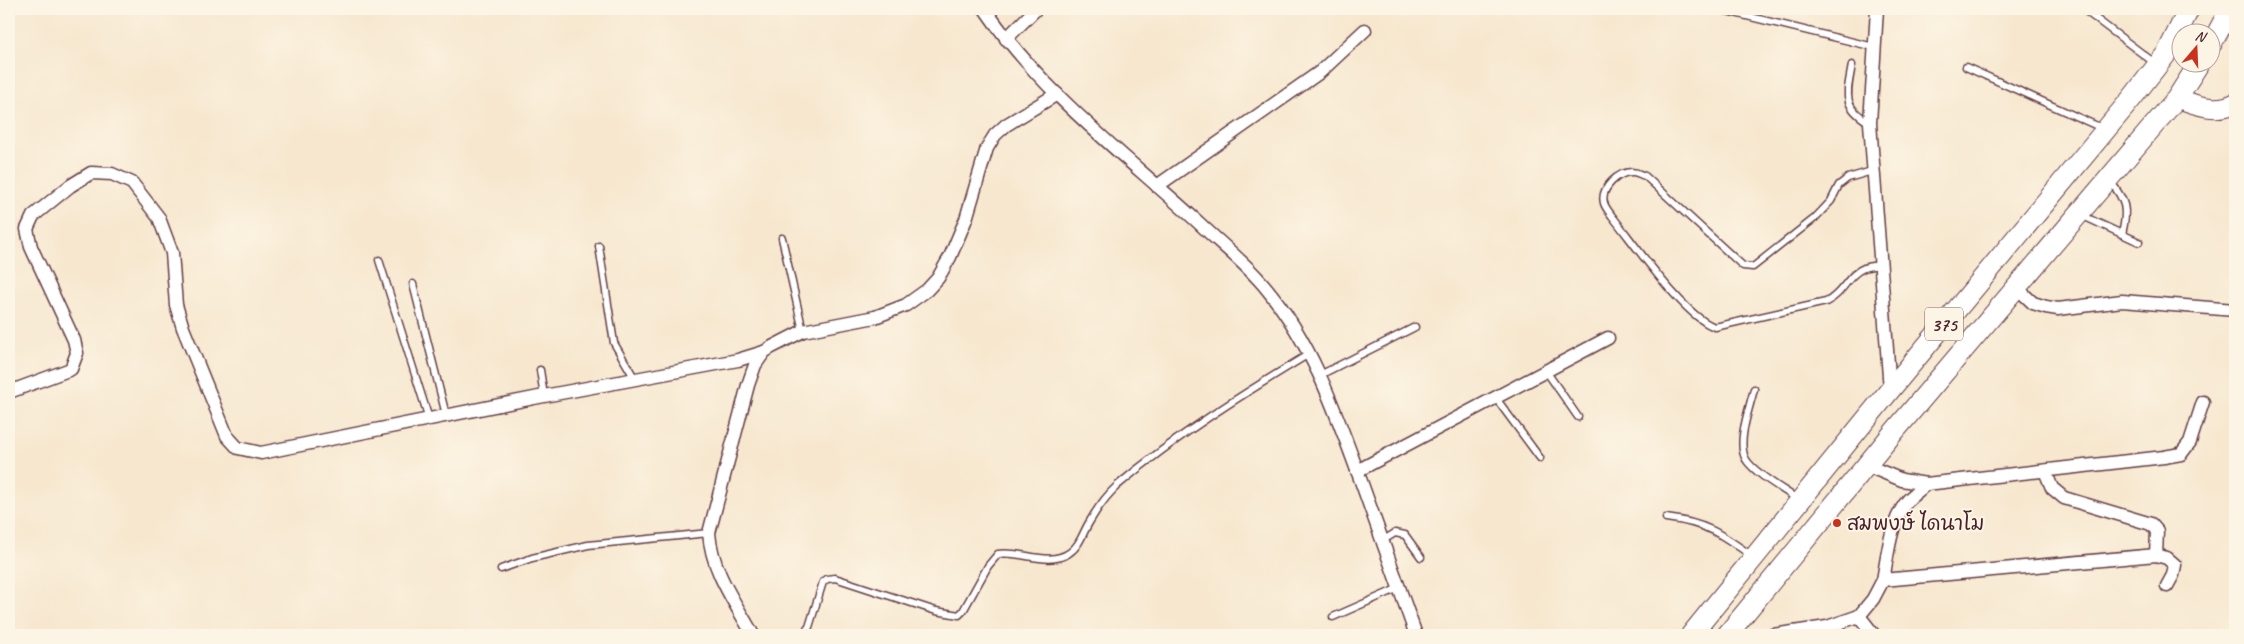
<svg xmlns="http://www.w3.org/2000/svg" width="2244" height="644" viewBox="0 0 2244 644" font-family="Caveat,'Playpen Sans Thai',sans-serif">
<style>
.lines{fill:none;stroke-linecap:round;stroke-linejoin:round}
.lane-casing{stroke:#643d44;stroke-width:9}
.street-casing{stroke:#643d44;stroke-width:15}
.secondary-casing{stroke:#643d44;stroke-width:21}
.primary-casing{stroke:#643d44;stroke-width:22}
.lane{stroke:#fff;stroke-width:6}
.street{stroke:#fff;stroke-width:12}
.secondary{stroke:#fff;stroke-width:19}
.primary{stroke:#fff;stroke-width:20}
.poi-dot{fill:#c8321e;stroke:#fcf5e5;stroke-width:2}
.labels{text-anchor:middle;stroke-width:4;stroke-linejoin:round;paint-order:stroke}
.shield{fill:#fcf5e5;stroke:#7f5f63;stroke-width:1}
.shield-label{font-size:19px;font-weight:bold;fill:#4a1f2b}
.poi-label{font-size:20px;fill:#4a1f2b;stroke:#fcf5e5;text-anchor:start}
</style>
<rect width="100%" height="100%" fill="#fcf5e5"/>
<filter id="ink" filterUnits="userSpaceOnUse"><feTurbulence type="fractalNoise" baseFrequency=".02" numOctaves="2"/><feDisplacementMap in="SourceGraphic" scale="10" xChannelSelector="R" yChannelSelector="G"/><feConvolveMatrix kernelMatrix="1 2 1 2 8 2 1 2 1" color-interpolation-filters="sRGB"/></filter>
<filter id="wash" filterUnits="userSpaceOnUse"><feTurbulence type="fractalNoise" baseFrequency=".0096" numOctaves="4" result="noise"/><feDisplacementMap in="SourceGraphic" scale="20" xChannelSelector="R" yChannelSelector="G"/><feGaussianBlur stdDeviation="1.12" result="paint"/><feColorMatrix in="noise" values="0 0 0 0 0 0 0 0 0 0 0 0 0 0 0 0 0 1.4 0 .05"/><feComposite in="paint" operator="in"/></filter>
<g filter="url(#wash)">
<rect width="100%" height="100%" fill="#f7e7cf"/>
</g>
<g filter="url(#ink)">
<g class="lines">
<defs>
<g id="lane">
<path d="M1718,9L1874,47"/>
<path d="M2083,9L2156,64"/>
<path d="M1852,65C1847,94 1841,106 1870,123"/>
<path d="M1966,67L2104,129"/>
<path d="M1872,171L1848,178L1839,185L1831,201L1815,218L1753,267L1743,266L1645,176C1641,175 1637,172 1633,172C1619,171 1600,188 1604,203C1605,207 1609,212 1612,216C1634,243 1685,318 1715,327L1826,302C1843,294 1848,274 1864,268C1869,266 1875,266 1880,265"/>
<path d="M2110,181C2126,201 2128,209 2122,234"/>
<path d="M2081,215L2139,242"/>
<path d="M782,238L803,331"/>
<path d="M599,246L614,343L635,379"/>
<path d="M379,260L429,419"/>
<path d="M413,284L446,415"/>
<path d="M540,370L544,396"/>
<path d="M1546,371L1578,417"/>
<path d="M1320,375L1415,327"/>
<path d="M1754,389C1750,407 1735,445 1747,461C1757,475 1783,489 1797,499"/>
<path d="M1495,397L1540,458"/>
<path d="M1666,518C1706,523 1720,533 1752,556"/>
<path d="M1382,541L1395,533L1405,535L1421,557"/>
<path d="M501,569L532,558L588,545L709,533"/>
<path d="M1333,617L1399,588"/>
<path d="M802,635L809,627L823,582L827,579L835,578L936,611L959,615L963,611L988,566L998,554C1020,550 1049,567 1069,553C1080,546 1083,532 1090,521C1097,509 1107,495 1118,485C1177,435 1243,394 1309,354"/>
</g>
<g id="street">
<path d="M985,9C1042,93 1126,156 1200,224C1222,245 1248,265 1267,289C1314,346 1337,416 1362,484C1380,535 1398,585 1416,635"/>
<path d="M1877,9L1870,123L1890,390"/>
<path d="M1006,39L1036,9"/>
<path d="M1157,186L1320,72L1365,30"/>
<path d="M2016,287L2033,303L2046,307L2058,309L2122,301L2235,310"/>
<path d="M9,392L71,369L77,353L74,340L31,247L27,229L33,216L70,186L91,173L112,174L132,183L159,218L172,253L176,305L183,328L227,436L238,448L261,453L544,396L738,360L764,352"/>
<path d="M1868,466L1902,480L1926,484L2164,457L2181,454L2190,442L2203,402"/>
<path d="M1357,471L1608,338"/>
<path d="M2045,471L2052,488L2064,498L2151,524L2157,531L2156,555"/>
<path d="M1883,580C1888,554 1890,520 1909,499C1914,494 1921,489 1926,484"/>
<path d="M1859,616L1873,599L1883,580L2156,555L2167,558L2175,565L2173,575L2167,586"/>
<path d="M753,635C735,602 712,572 709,533L748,385L755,365L764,352L772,347L803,331L875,317L906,305L927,290L938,278L950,257L966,219L987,148L995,135L1006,125L1057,94"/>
<path d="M1773,635L1827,627L1859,616L1874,635"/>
</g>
<path id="secondary" d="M2177,98C2195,105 2217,113 2235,103"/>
<g id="primary">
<path d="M2212,43L2230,9"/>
<path d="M1691,635L1890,390L2132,98L2167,53L2189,9"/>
<path d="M1727,635L1893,433L2177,98L2200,62"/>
</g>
</defs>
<use href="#lane" class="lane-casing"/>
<use href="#street" class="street-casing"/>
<use href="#secondary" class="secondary-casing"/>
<use href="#primary" class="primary-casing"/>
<use href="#lane" class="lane"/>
<use href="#street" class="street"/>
<use href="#secondary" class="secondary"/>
<use href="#primary" class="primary"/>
</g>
</g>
<circle class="poi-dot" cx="1837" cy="523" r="5"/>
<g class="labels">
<rect class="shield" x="1925" y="307.5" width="38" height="33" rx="4"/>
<g class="shield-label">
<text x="1944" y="331">375</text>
</g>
<g class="poi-label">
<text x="1847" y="530">สมพงษ์ ไดนาโม</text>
</g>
</g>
<rect width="2244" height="644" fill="none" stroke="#fcf5e5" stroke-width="30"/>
<g transform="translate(2196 48) rotate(19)"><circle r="24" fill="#fcf5e5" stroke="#b59f9b"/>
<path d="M0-4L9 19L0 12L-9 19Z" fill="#c8321e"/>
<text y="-8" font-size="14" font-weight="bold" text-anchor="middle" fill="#4a1f2b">N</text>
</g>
</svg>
